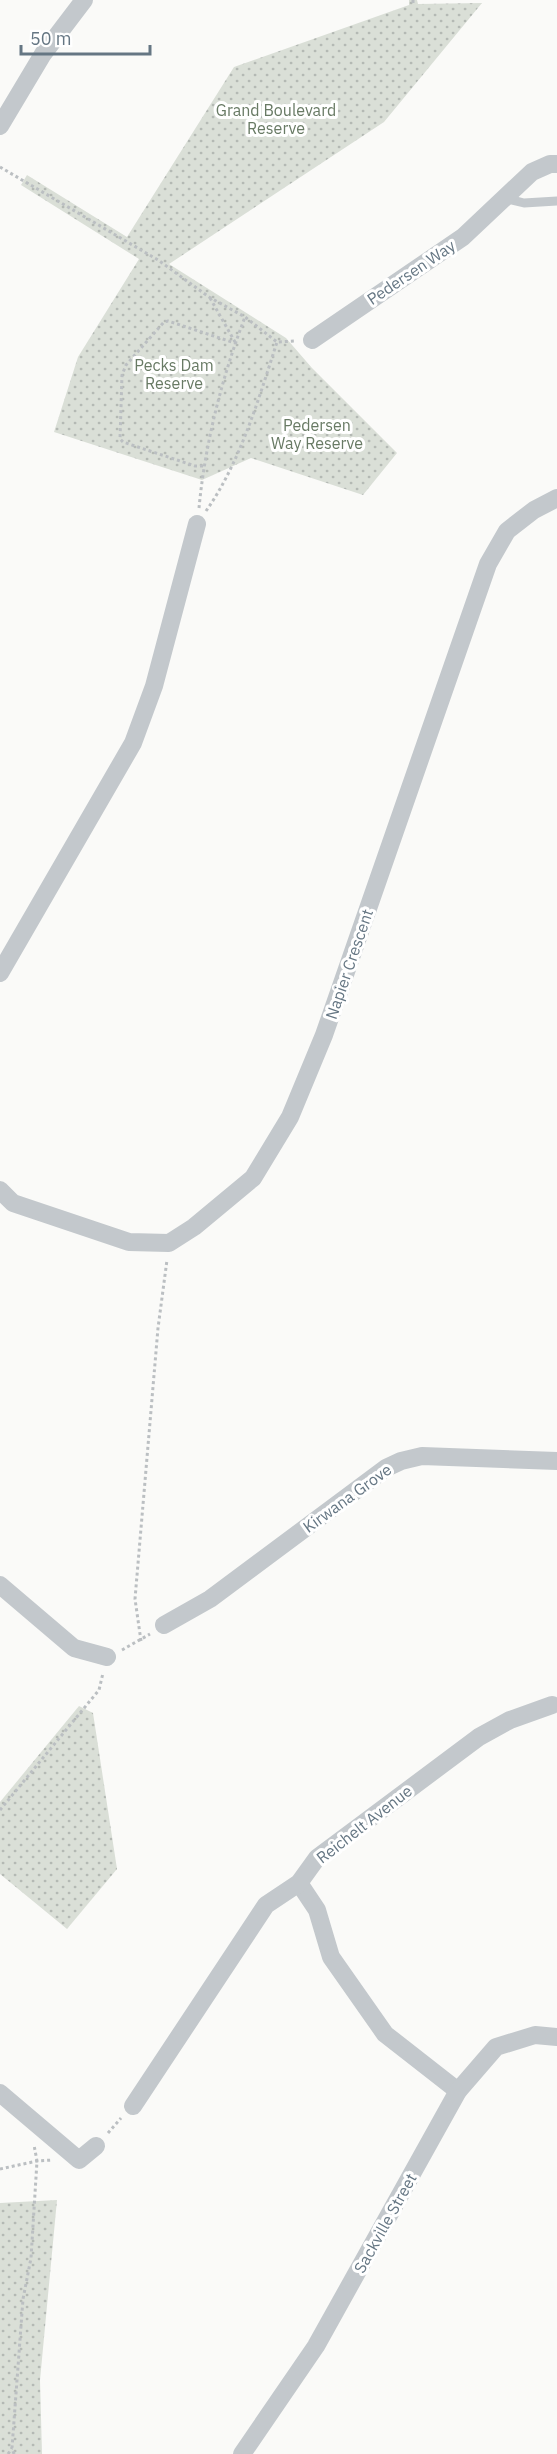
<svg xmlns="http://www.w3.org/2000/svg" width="557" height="2454" viewBox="0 0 557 2454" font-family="'IBM Plex Sans',sans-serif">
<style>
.park{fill:url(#park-dots)}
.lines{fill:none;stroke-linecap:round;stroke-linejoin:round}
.path{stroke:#bbbfc2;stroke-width:3;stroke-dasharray:3 3;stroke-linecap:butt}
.lane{stroke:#c3c8cc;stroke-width:9}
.street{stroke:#c3c8cc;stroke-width:18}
.labels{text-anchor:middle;stroke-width:6;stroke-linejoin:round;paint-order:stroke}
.park-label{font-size:16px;fill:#687a64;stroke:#fff}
.street-label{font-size:16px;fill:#657683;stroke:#fff}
</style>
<defs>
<pattern id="park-dots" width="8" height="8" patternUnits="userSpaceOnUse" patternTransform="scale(1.5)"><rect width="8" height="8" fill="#dadfd7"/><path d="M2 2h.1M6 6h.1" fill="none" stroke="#b4b9b4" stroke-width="1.8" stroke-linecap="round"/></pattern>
</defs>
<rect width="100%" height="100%" fill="#fafaf8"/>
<g class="park">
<path d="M409,0H417L418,4L482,3L384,122L169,264L286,338L312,368L397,453L363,495L251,458L202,480L54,432L78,357L139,259L21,185L27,175L127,237L234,67L409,5Z"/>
<path d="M79,1706L93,1713L117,1869L67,1929L0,1874V1802Z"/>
<path d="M57,2200L40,2380L42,2454H0V2203Z"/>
</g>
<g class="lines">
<g class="path">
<path d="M413,0V5"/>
<path d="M0,167L158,260L209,297L245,317L277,342L295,341"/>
<path d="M210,298L235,342"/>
<path d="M203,466H195L123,442L120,439L122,375L126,365L164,322L168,321L235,343"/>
<path d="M199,508C205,444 222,377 245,317"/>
<path d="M206,511C240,463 259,398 277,342"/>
<path d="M141,1641L135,1599L158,1328L167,1260"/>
<path d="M122,1650L150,1634"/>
<path d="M0,1810L99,1690L103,1673"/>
<path d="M108,2133L121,2118"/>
<path d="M0,2169L37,2161L53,2160"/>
<path d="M8,2454L12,2448"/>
<path d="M14,2454L12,2448L23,2299L31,2258L37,2161L34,2145"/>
</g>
<path class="lane" d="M504,198L524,203L557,201"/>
<g class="street">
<path d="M0,126L43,54L84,0"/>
<path d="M312,340L463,237L532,172L550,164H557"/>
<path d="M0,973L133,743L154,686L197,524"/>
<path d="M0,1190L13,1203L129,1242L169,1243L194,1227L253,1178L290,1117L324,1035L488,564L507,531L534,510L557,498"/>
<path d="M0,1585L74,1648L107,1657"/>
<path d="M164,1625L210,1599L386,1468L401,1461L422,1456L557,1461"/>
<path d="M299,1883L317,1910L331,1957L385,2034L458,2091"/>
<path d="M0,2093L79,2160L96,2146"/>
<path d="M133,2106L266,1905L299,1883L317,1858L479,1737L510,1720L552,1705"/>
<path d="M242,2454L316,2346L458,2091L496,2047L535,2035L557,2037"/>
</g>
</g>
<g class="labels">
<g class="park-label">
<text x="276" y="116">Grand Boulevard<tspan x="276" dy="18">Reserve</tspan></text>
<text x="174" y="371">Pecks Dam<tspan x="174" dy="18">Reserve</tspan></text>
<text x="317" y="431">Pedersen<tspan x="317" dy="18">Way Reserve</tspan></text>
</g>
<g class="street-label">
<text transform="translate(411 272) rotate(-34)" y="6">Pedersen Way</text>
<text transform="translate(349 964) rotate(-71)" y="6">Napier Crescent</text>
<text transform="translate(347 1498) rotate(-36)" y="6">Kirwana Grove</text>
<text transform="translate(364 1824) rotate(-38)" y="6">Reichelt Avenue</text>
<text transform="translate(385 2223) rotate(-61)" y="6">Sackville Street</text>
</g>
</g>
<path d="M21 45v9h129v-9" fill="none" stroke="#657683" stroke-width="3"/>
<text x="30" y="45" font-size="18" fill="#657683" stroke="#ffffff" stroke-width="4.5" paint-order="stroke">50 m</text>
</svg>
